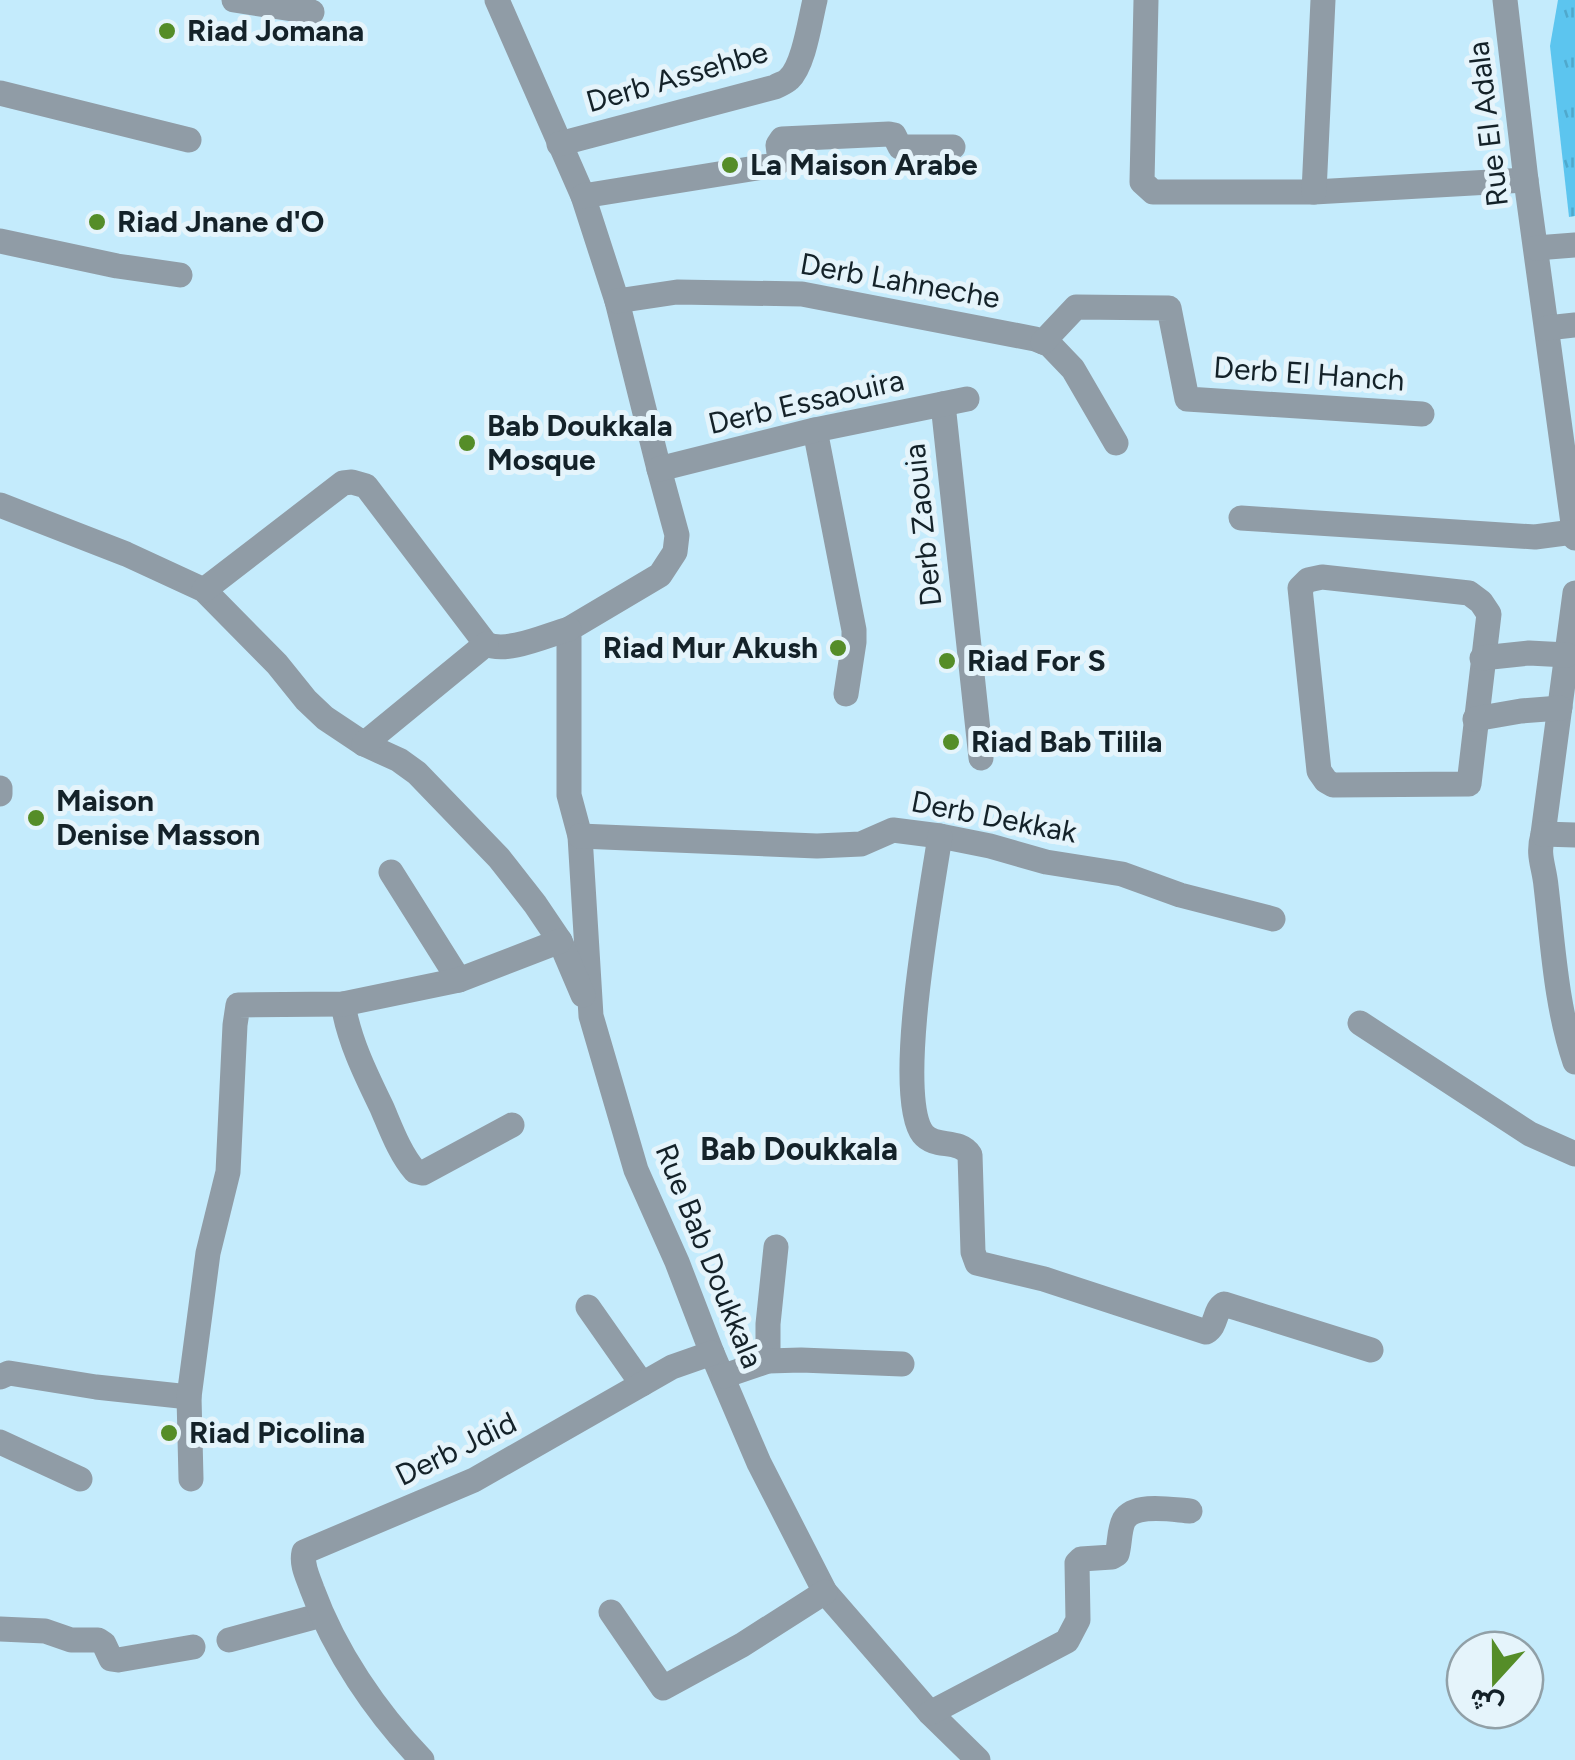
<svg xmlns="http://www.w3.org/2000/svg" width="1575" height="1760" viewBox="0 0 1575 1760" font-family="Figtree,Vazirmatn,sans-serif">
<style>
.park{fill:url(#park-tufts)}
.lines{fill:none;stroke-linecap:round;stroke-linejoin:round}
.minor{stroke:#909ca6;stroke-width:25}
.poi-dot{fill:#558d28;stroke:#e5f4fb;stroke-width:4}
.labels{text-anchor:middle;stroke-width:10;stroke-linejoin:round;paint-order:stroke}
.poi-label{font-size:30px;font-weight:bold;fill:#142229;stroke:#e5f4fb;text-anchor:start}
.street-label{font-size:30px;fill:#142229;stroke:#e5f4fb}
.neighbourhood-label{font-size:32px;font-weight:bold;fill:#142229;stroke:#e5f4fb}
</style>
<defs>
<pattern id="park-tufts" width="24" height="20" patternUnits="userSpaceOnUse" patternTransform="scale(2.5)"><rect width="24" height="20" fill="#5cc5ef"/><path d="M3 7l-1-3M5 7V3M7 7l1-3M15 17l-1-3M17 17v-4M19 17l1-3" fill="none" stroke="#4fa9cd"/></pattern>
</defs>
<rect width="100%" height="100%" fill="#c4ebfc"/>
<path class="park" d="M1558,0H1575V216L1569,217L1550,46Z"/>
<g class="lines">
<g class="minor">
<path d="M234,0L312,12"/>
<path d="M497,0L583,196L617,301L659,469L677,535L675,552L660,575L569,629V795L580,836L591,1016L636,1170L677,1262L712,1353L759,1463L825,1592L930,1713L978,1760"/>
<path d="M1146,0L1142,182L1153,192H1314L1526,180"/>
<path d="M1505,0L1526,180L1575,538"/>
<path d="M0,93L189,140"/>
<path d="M559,144L775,87C780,84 785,83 789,79C804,65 810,20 815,0"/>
<path d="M1314,192L1323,0"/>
<path d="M583,196L775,165L780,161L778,145L782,139L889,134L894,135L900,147H953"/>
<path d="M0,241L117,266L180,275"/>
<path d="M1536,248L1575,245"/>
<path d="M617,301L677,292L802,294L1035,339L1050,345L1073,369L1116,443"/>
<path d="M1547,328L1575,325"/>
<path d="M1043,342L1076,307L1169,308L1187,399L1422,414"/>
<path d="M943,404L981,758"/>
<path d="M815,430L854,630V642L846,694"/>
<path d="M659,469L815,430L967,399"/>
<path d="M0,505L126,554L204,590L277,664L306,700L325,718L364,744L399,760L417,773L499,858L535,904L560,941L583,995"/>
<path d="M1241,518L1535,537L1573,532"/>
<path d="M1322,577L1469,593L1481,602L1489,614L1469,784L1333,785L1326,781L1319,771L1300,588L1308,580Z"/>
<path d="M204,590L343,483L352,482L366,486L486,644C507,654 547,635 569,629"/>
<path d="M1575,593L1543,834C1537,856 1544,865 1546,886C1553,945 1556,1006 1575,1062"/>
<path d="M1482,658L1529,653L1567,655"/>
<path d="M1475,719L1521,711L1560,708"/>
<path d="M364,744L486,644"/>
<path d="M0,788V794"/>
<path d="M1543,834L1575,835"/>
<path d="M580,836L817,846L861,844L893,830L940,836L990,846L1046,862L1122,874L1180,895L1273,919"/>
<path d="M940,836C932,891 893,1096 923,1134C935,1149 959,1138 970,1155L973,1252L977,1263L1044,1279L1206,1332C1217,1326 1214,1310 1224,1304L1371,1350"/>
<path d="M391,872L459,980"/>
<path d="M343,1004C349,1041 366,1075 382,1108C391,1129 400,1154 415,1171L423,1173L512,1125"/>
<path d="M1360,1023L1530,1134L1575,1154"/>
<path d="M588,1307L642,1384"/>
<path d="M768,1361V1324L776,1247"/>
<path d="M724,1376L768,1361L801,1360L902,1364"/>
<path d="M0,1377L9,1373L96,1387L189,1397"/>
<path d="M0,1442L80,1479"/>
<path d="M191,1479L189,1397L208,1253L228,1172L235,1025L238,1005L343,1004L459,980L560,941"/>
<path d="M611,1612L663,1688L742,1645L825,1592"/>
<path d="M0,1629L45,1631L71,1640H98L104,1644L111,1659L118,1660L193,1647"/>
<path d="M229,1640L322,1615"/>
<path d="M930,1713L1067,1641L1078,1620L1077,1563L1081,1559L1112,1557L1117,1554C1120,1544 1119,1529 1124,1520C1135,1502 1173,1510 1190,1511"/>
<path d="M422,1760C376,1712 335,1652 312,1589C308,1577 301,1565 304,1552L474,1480L672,1367L712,1353"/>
</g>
</g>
<g class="poi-dot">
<circle cx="167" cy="31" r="10"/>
<circle cx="730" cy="165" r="10"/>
<circle cx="97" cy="222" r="10"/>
<circle cx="467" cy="443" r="10"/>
<circle cx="838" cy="648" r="10"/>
<circle cx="947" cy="661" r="10"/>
<circle cx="951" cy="742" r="10"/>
<circle cx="36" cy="818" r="10"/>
<circle cx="169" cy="1433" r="10"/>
</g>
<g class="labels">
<g class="poi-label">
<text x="187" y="41">Riad Jomana</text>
<text x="750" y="175">La Maison Arabe</text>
<text x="117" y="232">Riad Jnane d'O</text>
<text x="487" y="436">Bab Doukkala<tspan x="487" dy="34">Mosque</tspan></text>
<text x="818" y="658" text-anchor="end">Riad Mur Akush</text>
<text x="967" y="671">Riad For S</text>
<text x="971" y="752">Riad Bab Tilila</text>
<text x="56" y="811">Maison<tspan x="56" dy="34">Denise Masson</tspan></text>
<text x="189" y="1443">Riad Picolina</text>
</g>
<g class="street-label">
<text transform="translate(677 77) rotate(-16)" y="10">Derb Assehbe</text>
<text transform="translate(1488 124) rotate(-97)" y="10">Rue El Adala</text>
<text transform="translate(900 281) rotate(10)" y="10">Derb Lahneche</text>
<text transform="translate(1309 374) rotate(4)" y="10">Derb El Hanch</text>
<text transform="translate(806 402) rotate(-13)" y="10">Derb Essaouira</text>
<text transform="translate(923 525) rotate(-96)" y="10">Derb Zaouia</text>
<text transform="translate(994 817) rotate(11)" y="10">Derb Dekkak</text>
<text transform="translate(709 1256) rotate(68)" y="10">Rue Bab Doukkala</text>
<text transform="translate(456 1449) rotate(-26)" y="10">Derb Jdid</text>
</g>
<g class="neighbourhood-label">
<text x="799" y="1160">Bab Doukkala</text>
</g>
</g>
<g transform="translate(1495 1680) rotate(201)"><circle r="48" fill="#e5f4fb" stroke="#91a0a7" stroke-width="2.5"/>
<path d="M0-8L18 38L0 25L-18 38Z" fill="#558d28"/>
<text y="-15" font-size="28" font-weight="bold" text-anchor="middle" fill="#142229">ش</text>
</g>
</svg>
